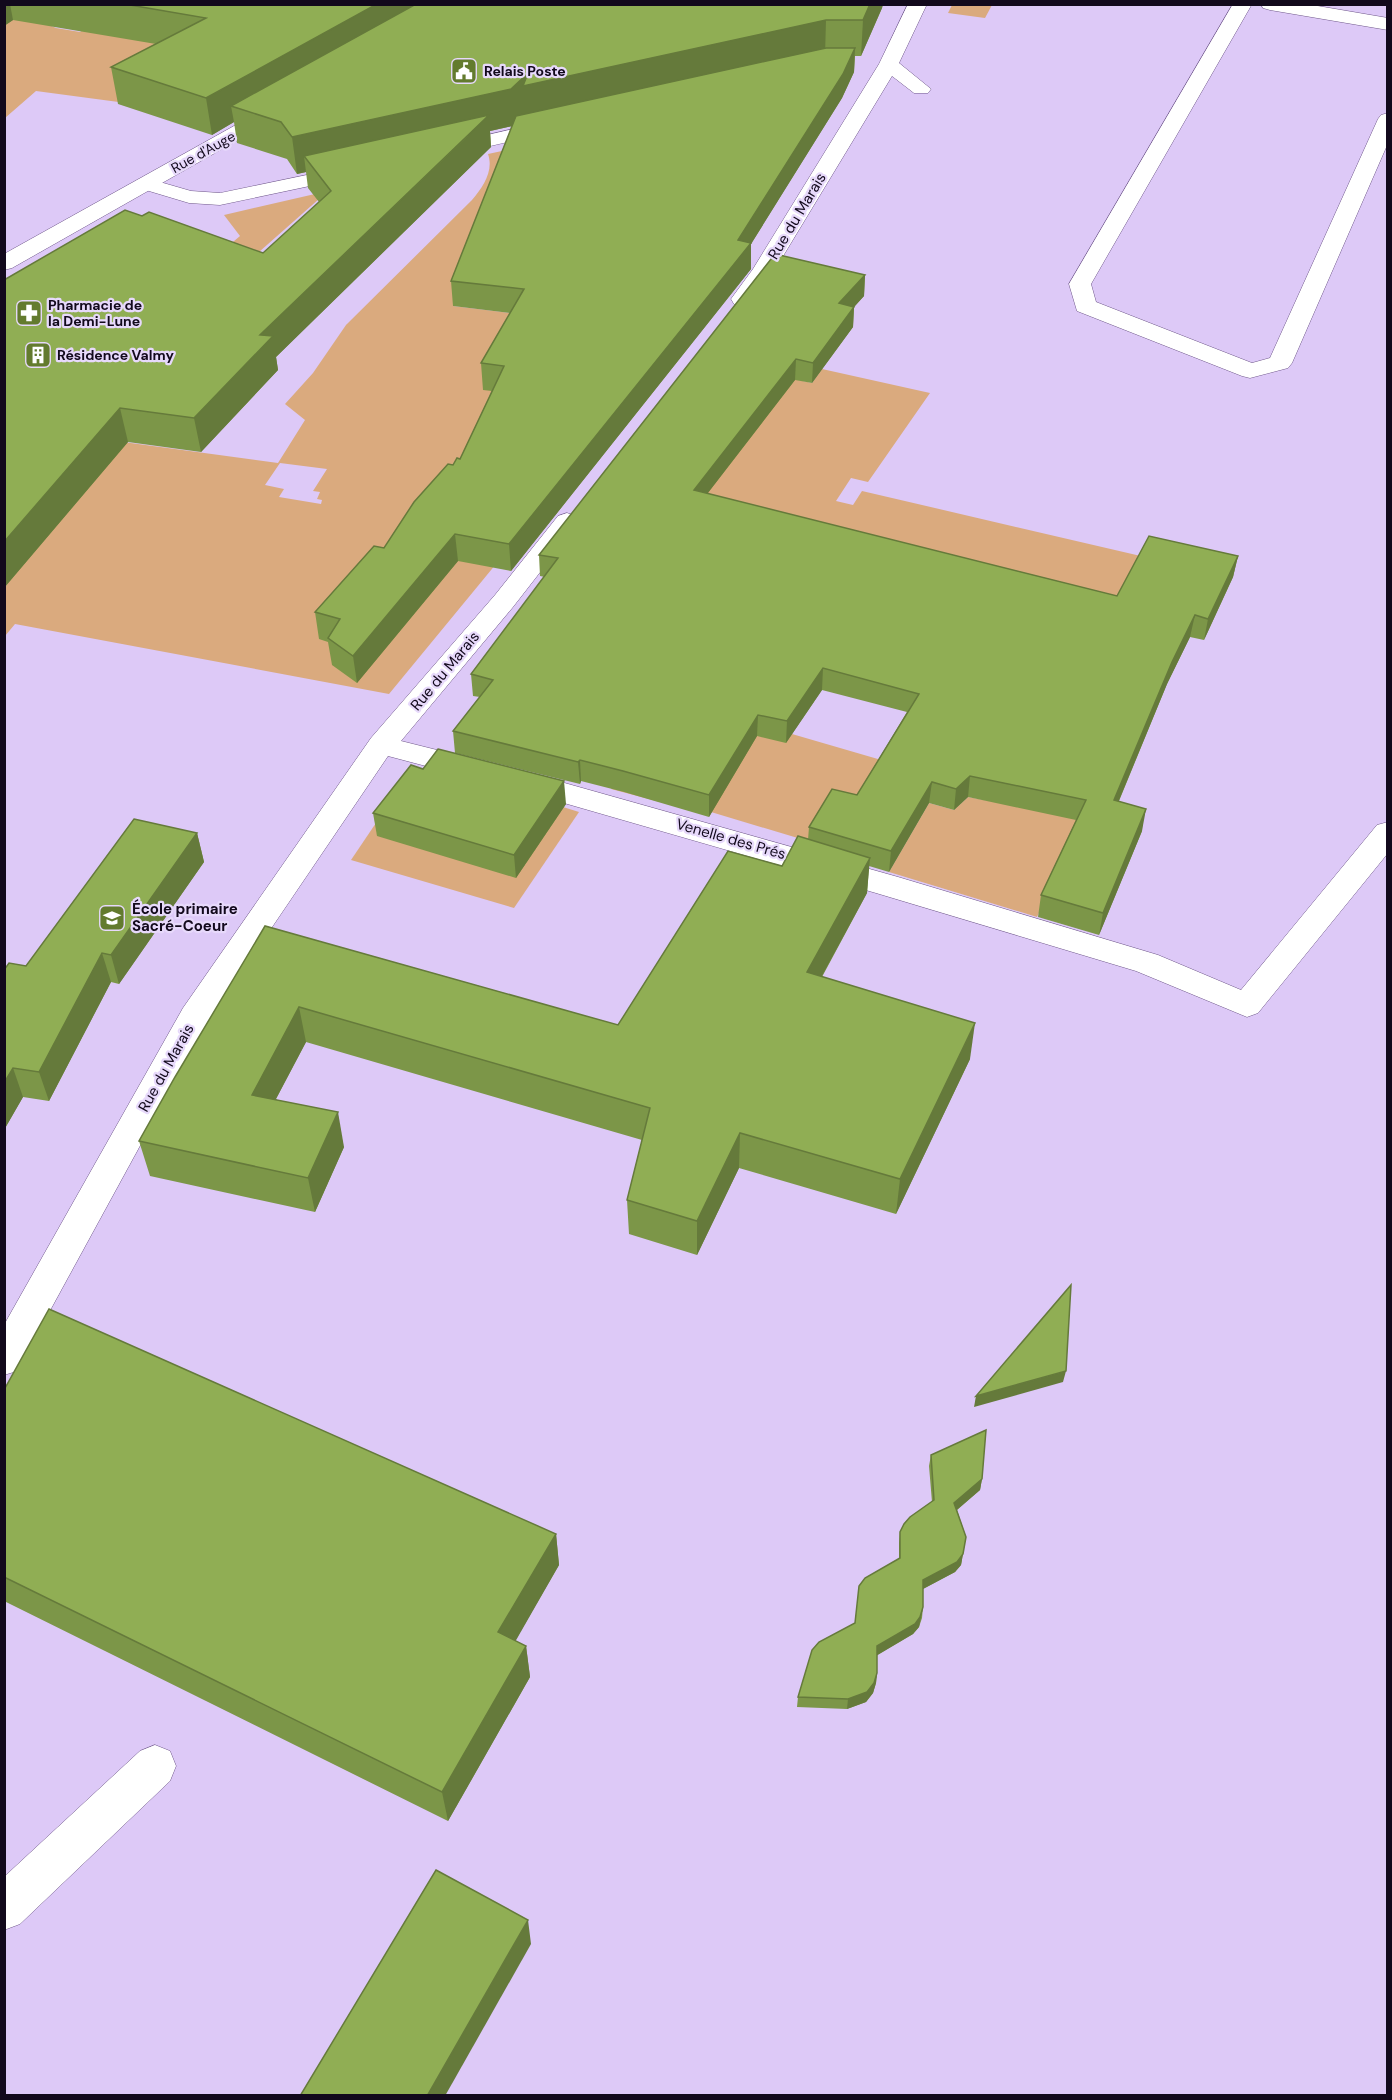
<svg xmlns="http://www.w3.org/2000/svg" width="1392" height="2100" viewBox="0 0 1392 2100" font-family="'DM Sans',sans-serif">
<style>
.green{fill:#daaa7e;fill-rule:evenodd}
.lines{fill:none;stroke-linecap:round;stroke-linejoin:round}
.lane-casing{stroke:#6f588a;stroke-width:1}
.street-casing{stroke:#6f588a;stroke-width:1}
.secondary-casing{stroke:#6f588a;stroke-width:1}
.lane{fill:#fff;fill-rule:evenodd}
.street{fill:#fff;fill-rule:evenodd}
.secondary{fill:#fff;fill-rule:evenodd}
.wall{fill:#7c9648}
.shaded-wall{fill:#657a3b}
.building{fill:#90ae54;stroke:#657a3b;stroke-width:1.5}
.labels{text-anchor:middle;stroke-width:4.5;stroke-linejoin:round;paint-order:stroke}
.far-poi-label{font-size:14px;font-weight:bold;fill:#12091c;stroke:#e7d9fb;text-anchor:start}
.far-street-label{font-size:14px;fill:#12091c;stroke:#e7d9fb}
.street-label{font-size:15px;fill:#12091c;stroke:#e7d9fb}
.poi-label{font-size:15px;font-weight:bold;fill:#12091c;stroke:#e7d9fb;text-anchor:start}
</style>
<rect width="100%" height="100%" fill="#ddc9f7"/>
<g class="green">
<path d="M5,5L56,28L80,32L87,26L167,23L126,103L36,91L5,118Z"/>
<path d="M952,5V4L992,5L985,18L948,13Z"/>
<path d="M543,142L453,306L552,318L484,389L525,395L519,536L389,694L15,624L5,636V588L79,436L278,463L305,420L285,404L313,373L346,325L472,200C483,187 494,171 488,154ZM280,463L327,469L313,491L320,492L317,499L322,500L321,504L279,497L284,489L265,485Z"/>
<path d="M328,191L190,313L207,264L240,236L224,215Z"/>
<path d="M731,365L812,383L822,369L930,393L868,482L851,478L836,501L853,505L862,491L1145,557L1160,609L662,496Z"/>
<path d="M644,725L792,734L919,771L811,842L711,812L725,789L660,802L611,789L636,752Z"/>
<path d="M407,777L563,807L579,812L514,908L351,860Z"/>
<path d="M968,797L1125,826L1078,830L1037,917L889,872L929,803L954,810Z"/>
</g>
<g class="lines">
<defs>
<g id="lane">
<path d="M1233,4H1252L1091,284L1096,302L1252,363L1270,358L1378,119L1381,115L1388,113V143L1292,363L1288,368L1250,378L1242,376L1077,311L1069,284Z"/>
<path d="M1261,4H1306L1388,18V30L1270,10L1263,8Z"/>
<path d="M155,1745L170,1751L176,1766L170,1781L20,1924L4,1930V1877L140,1751Z"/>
</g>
<g id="street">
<path d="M908,4H927L899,63L931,89L928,93H914L892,76L771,276C761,290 753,309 734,304L731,299L753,269L879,64Z"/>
<path d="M552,120L559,122L562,126L559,130L447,156L440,154L437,150L440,146Z"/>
<path d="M350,166L357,168L361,172L357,176L220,205L189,203L139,188L135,184L139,180L146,178L191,191L220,193Z"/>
<path d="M567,513L576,516L580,521L576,526L513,607L401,741L485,762L490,769L485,776L475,779L388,756L207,1023L17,1371L4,1375V1325L183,1008L371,738L495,595L558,516Z"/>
<path d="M522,771L898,877L1158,955L1241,990L1377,825L1388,822V853L1258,1013L1247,1017L1136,971L876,893L512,788L507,781L512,774Z"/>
</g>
<path id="secondary" d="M275,105L282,107L285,111L282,115L12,268L4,270V254L268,107Z"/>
</defs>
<use href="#lane" class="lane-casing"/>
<use href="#street" class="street-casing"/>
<use href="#secondary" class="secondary-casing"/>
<use href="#lane" class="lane"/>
<use href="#street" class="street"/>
<use href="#secondary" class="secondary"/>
</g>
<g class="wall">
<path d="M4,4H883L882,8L861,56H855L854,72L842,98L751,244V269L511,571L458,561L357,683L332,665L328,642L319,639L315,612L384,548L453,465L460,459L492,391L483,390L481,363L510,313L453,306L451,281L512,126L490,131L491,147L276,357L278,370L201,452L128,442L4,588L142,216L263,253L319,202L308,188L306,172L297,174L287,159L237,143L234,122L212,135L118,104L111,67L156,44L13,20L4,26Z"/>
<path d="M865,275L864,296L854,307L853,327L812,383L795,380L707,494L1117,596L1238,556L1233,577L1204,640L1190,637L1167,684L1119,801L1142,831L1099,935L1038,917L1041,895L1076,820L968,797L954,810L929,803L889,872L869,866L867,893L822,977L970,1059L896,1214L739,1168L697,1255L629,1234L627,1200L642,1140L306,1042L276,1099L344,1147L315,1212L150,1176L139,1141L265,926L618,1025L808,840L809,827L857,795L907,712L822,690L786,743L757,736L709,817L624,792L581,781L580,784L455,753L453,731L480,697L473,696L471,674L545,577L540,576L539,555Z"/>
<path d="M423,769L566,804L516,878L377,836L373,813Z"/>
<path d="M197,833L204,862L119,984L111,982L49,1101L23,1097L4,1130V970L26,966Z"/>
<path d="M4,1390L556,1534L559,1565L515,1641L526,1646L530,1677L448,1821L4,1601Z"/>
<path d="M931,1455L982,1479L980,1490L957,1510L966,1537L961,1565L955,1572L923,1589V1607L922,1618L919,1627L913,1634L877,1655V1673L876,1683L873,1693L866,1702L847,1709L797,1707L798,1697L855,1623L899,1559V1543L900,1532L932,1502L929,1466Z"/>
</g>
<g class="shaded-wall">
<path d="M4,4H10L13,20L4,26Z"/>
<path d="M377,4H444L231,106L234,122L212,135L206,98Z"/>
<path d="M870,4H883L882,8L861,56L863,20Z"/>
<path d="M826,20L825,56L490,131L491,147L276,357L278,370L201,452L194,418L260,335L468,136L304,156L306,172L297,174L292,137L528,73Z"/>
<path d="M855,48L854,72L842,98L751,244V269L511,571L509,544Z"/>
<path d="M865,275L864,296L854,307L853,327L812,383L813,363L839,303Z"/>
<path d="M796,359L795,380L694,511V490Z"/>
<path d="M120,408L128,442L4,588V542Z"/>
<path d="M455,534L458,561L357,683L353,656Z"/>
<path d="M1238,556L1233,577L1204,640L1208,619Z"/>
<path d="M1195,615L1190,637L1167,684L1110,822L1114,800L1172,662Z"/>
<path d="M823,668L822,690L786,743L787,721Z"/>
<path d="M758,715L757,736L709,817V795Z"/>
<path d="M580,760L581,781L580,784L578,762Z"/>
<path d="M970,776L968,797L954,810L956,789Z"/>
<path d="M564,781L566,804L516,878L514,855Z"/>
<path d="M932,782L929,803L889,872L891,851Z"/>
<path d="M1146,809L1142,831L1099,935L1103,913Z"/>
<path d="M197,833L204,862L119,984L111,955Z"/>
<path d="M870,858L867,893L805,1007L807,972Z"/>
<path d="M102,953L111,982L49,1101L39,1072Z"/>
<path d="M299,1007L306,1042L260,1129L252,1095Z"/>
<path d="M975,1023L970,1059L896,1214L900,1179Z"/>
<path d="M13,1068L23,1097L4,1130V1083Z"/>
<path d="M338,1112L344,1147L315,1212L308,1178Z"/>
<path d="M740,1133L739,1168L697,1255V1221Z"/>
<path d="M1066,1371L1063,1382L974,1407L976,1396Z"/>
<path d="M982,1479L980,1490L952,1514L954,1503Z"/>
<path d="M556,1534L559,1565L503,1663L498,1632Z"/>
<path d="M963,1554L961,1565L955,1572L921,1590L923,1580Z"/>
<path d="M923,1607L919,1627L913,1634L876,1656L877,1646Z"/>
<path d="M526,1646L530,1677L448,1821L442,1792Z"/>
<path d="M877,1673L876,1683L873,1693L866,1702L847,1709L848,1699Z"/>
<path d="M528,1920L531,1944L445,2096H427Z"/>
</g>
<g class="building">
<path d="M124,4H377L206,98L111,67L206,18Z"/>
<path d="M416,4H870L863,20H826L523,86L528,73L511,89L292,137L281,122L231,106Z"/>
<path d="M826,48H855L843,74L738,240L751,243L509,544L455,534L353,656L328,638L340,619L315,612L374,546L384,548L414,502L448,464L453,465L457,458L460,459L504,366L481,363L524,289L451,281L516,116Z"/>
<path d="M489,115L260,335L273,336L194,418L120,408L4,542V280L125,210L142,216L149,212L263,253L331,191L304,156Z"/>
<path d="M775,254L865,275L839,303L854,307L813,363L796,359L694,490L1117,596L1149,536L1238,556L1208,619L1195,615L1172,662L1114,800L1146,809L1103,913L1041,895L1086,800L970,776L956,789L932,782L891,851L809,827L832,789L857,795L919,694L823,668L787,721L758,715L709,795L623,771L580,760L578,762L453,731L493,680L471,674L558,558L539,555Z"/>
<path d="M438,749L564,781L514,855L373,813L411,765L423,769Z"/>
<path d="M134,819L197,833L111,955L102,953L39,1072L13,1068L4,1083V970L9,963L26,966Z"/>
<path d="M798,836L870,858L807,972L975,1023L900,1179L740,1133L697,1221L627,1200L650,1108L299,1007L252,1095L338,1112L308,1178L139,1141L175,1077L265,926L618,1025L728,851L782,866Z"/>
<path d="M1071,1285L1066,1371L976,1396Z"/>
<path d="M49,1309L556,1534L498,1632L526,1646L442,1792L4,1577V1390Z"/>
<path d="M986,1430L982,1479L954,1503L966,1537L963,1554L957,1562L923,1580V1607L920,1617L915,1624L877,1646V1673L874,1683L867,1692L848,1699L798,1697L812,1650L819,1642L855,1623L859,1586L865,1578L900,1558V1532L904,1524L910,1517L934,1500L931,1455Z"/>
<path d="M436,1870L528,1920L427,2096H300Z"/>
</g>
<defs>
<symbol id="civic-square" viewBox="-11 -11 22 22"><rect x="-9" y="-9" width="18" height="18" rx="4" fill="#637b2e" stroke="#e7d9fb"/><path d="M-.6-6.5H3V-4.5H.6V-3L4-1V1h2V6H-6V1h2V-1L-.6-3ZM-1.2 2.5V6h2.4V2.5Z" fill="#fff"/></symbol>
<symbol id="pharmacy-square" viewBox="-11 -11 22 22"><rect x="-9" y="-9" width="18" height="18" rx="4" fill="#637b2e" stroke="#e7d9fb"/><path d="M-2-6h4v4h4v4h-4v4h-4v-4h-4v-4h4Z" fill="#fff"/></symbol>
<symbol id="building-square" viewBox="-11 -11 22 22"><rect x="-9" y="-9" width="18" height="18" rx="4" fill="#637b2e" stroke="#e7d9fb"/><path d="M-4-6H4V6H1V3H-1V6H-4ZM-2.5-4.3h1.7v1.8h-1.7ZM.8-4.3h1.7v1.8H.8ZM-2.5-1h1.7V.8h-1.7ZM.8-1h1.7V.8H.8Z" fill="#fff"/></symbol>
<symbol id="school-square" viewBox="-11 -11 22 22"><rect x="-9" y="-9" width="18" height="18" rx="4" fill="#637b2e" stroke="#e7d9fb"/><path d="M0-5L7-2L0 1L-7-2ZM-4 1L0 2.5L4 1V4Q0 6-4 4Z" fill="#fff"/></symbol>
</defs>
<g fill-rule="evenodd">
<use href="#civic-square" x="449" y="56" width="30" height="30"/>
<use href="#pharmacy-square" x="14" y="298" width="30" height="30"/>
<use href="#building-square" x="23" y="340" width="30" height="30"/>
<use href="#school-square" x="97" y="903" width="30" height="30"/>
</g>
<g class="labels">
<g class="far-poi-label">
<text x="484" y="76">Relais Poste</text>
<text x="48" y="310">Pharmacie de<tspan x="48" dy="16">la Demi-Lune</tspan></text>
<text x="57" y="360">Résidence Valmy</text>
</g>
<g class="far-street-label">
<text transform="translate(203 152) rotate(-29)" y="5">Rue d'Auge</text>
</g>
<g class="street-label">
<text transform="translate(797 216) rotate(-59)" y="5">Rue du Marais</text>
<text transform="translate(445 671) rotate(-50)" y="5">Rue du Marais</text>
<text transform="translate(731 839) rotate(16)" y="5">Venelle des Prés</text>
<text transform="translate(166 1068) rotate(-61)" y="5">Rue du Marais</text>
</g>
<g class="poi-label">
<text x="132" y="914">École primaire<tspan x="132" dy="17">Sacré-Coeur</tspan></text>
</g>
</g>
<rect width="1392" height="2100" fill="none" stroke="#12091c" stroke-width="12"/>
</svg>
